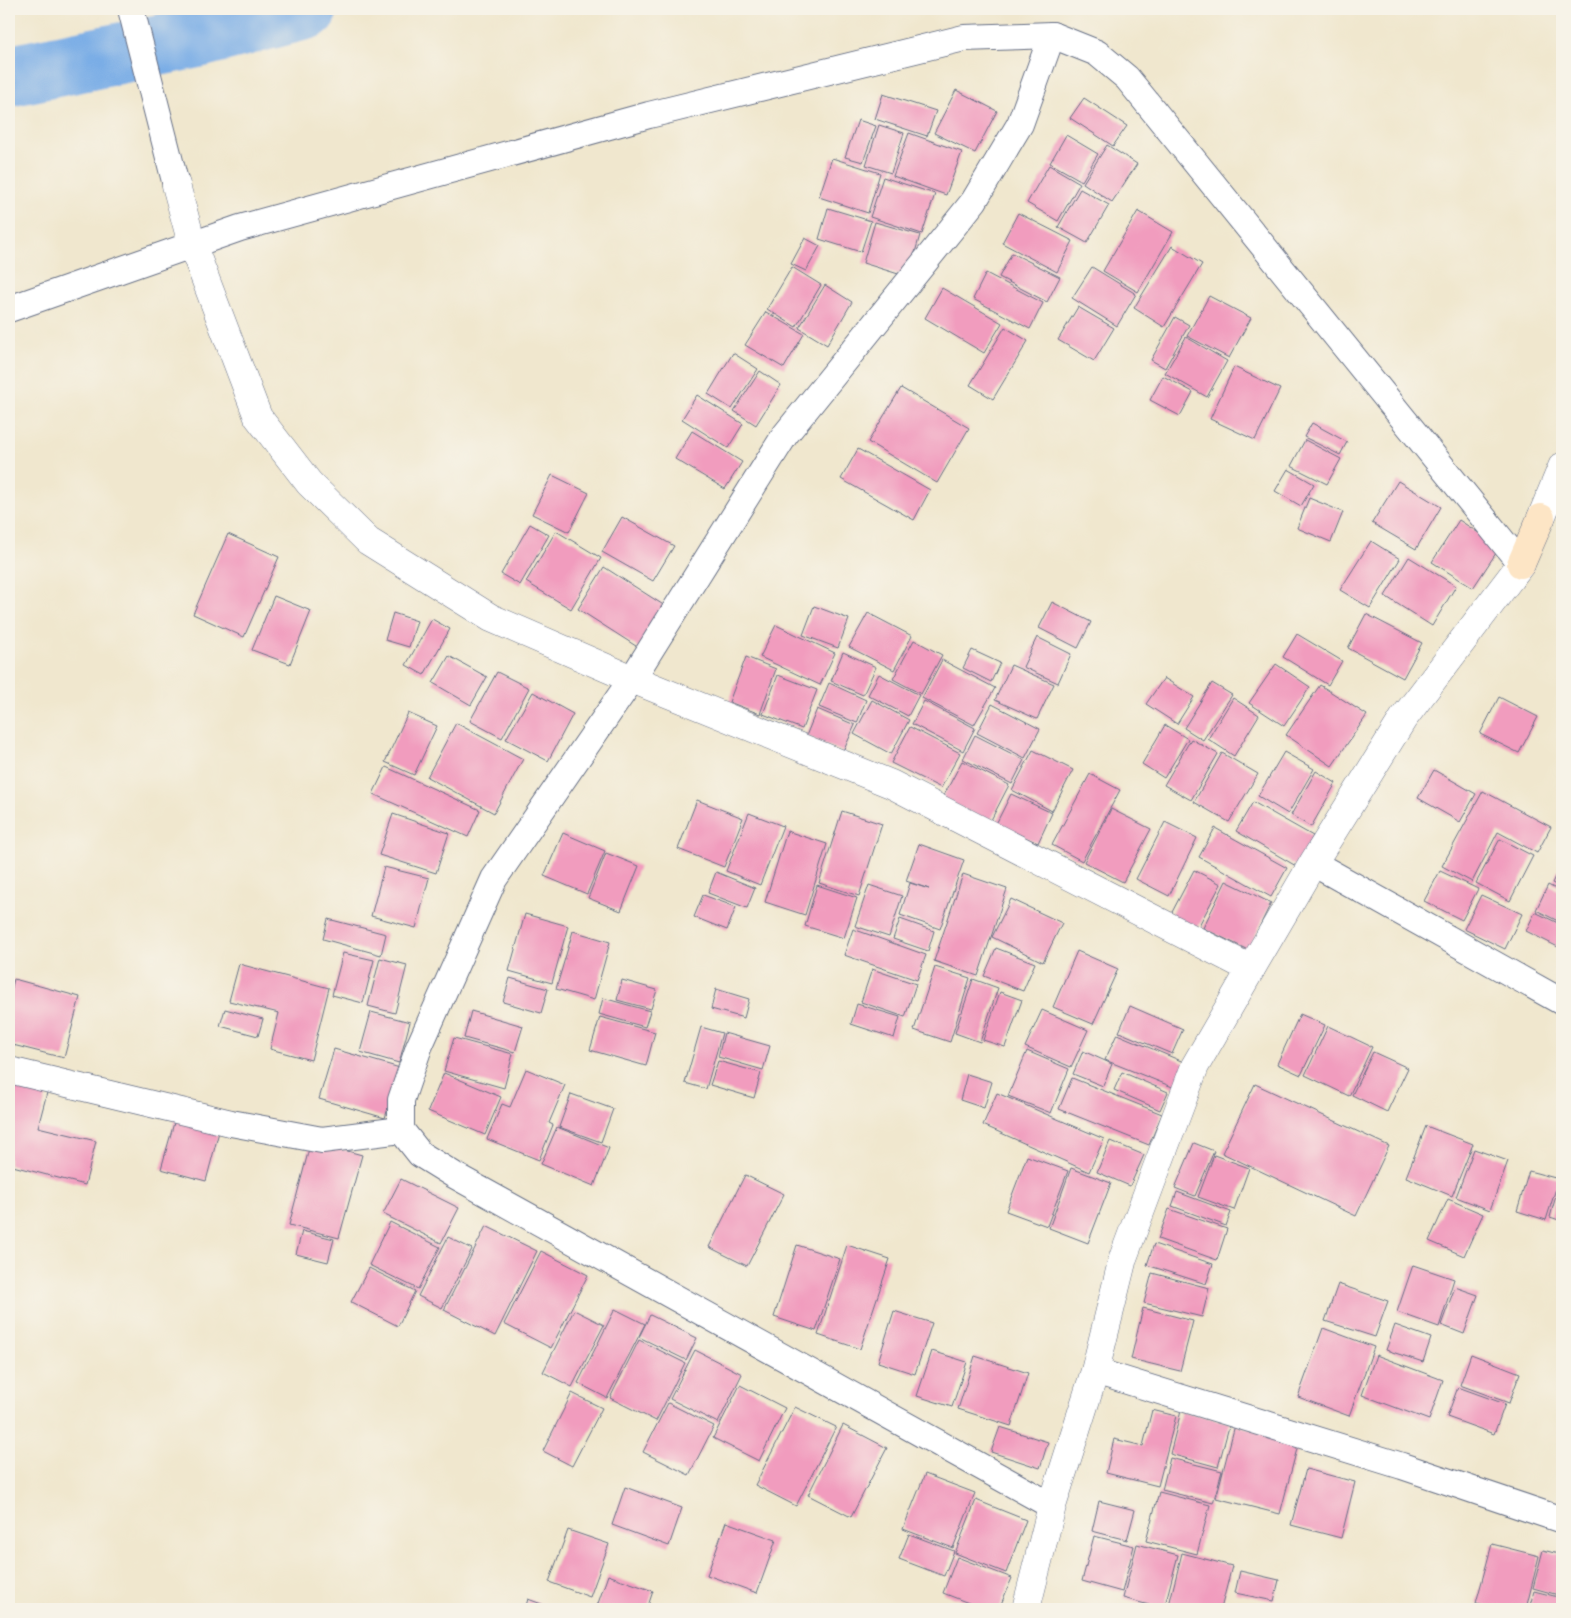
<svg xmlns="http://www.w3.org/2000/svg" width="1571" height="1618" viewBox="0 0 1571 1618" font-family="Dekko,sans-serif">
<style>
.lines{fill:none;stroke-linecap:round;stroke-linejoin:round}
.river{stroke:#7aade6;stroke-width:61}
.building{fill:#f19cbe}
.minor-casing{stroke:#666f85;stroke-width:28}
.tertiary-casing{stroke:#666f85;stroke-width:29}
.secondary-casing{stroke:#666f85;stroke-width:29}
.minor{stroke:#fff;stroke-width:26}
.tertiary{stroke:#fff;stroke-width:28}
.secondary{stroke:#fde5c5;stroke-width:28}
</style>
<rect width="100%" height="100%" fill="#f7f3e8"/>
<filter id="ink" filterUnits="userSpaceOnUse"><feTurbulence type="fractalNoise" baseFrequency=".02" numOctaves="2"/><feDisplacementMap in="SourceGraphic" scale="10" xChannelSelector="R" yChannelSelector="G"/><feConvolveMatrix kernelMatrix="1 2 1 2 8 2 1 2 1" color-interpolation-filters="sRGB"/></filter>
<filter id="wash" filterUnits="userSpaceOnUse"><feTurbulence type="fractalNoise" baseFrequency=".0096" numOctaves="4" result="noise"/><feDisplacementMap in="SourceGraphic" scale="20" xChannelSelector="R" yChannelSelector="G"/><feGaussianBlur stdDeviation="1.12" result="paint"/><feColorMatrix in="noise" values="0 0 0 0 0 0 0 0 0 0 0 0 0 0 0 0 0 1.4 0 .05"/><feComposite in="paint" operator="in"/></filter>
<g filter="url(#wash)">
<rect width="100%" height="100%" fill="#f0e7ce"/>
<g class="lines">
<path class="river" d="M9,76L204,36L307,9"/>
</g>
<g id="blocks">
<g class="building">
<path d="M956,90L997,111L975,153L934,133Z"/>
<path d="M883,94L936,111L927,136L875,119Z"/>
<path d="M1084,98L1127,126L1113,146L1070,118Z"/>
<path d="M858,120L876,126L863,162L845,157Z"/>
<path d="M879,125L904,133L891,173L866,165Z"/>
<path d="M909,133L962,152L946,195L893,176Z"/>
<path d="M1066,135L1098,154L1082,181L1050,163Z"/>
<path d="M1107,145L1137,164L1112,202L1083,183Z"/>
<path d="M832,158L880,173L868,213L819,197Z"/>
<path d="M1049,165L1080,183L1058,221L1027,203Z"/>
<path d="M883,177L935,194L922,234L870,217Z"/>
<path d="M1080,189L1109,205L1087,243L1058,227Z"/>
<path d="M828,208L871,221L861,252L819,239Z"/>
<path d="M1138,211L1173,232L1138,292L1103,271Z"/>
<path d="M1018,213L1073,241L1057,272L1002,243Z"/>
<path d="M875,222L920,235L908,277L863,263Z"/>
<path d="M805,238L820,246L806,271L791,264Z"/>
<path d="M1172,246L1202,264L1164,327L1134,308Z"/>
<path d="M1012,253L1060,277L1047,302L999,277Z"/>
<path d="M792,267L821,285L796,327L767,309Z"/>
<path d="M1092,267L1136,294L1117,326L1072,298Z"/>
<path d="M986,273L1043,303L1030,329L973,299Z"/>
<path d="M825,285L852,302L827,345L799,328Z"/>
<path d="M942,288L1002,323L984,353L925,318Z"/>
<path d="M1209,296L1251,318L1229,358L1187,336Z"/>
<path d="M1078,307L1114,328L1094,361L1058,340Z"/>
<path d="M766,312L804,334L784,368L745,345Z"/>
<path d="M1175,317L1189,325L1165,368L1151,360Z"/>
<path d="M1005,327L1028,341L993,399L970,385Z"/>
<path d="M1186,337L1227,361L1207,397L1165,373Z"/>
<path d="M733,353L758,369L732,409L708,394Z"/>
<path d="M1234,367L1280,389L1255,440L1210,419Z"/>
<path d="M760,371L781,385L756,425L734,411Z"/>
<path d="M1163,376L1193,392L1180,416L1150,400Z"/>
<path d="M901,388L969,428L937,483L868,442Z"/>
<path d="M697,395L743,424L728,448L682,419Z"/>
<path d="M1312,423L1347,442L1340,455L1304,437Z"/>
<path d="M692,431L742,462L725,489L675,459Z"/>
<path d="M1305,440L1341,459L1327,484L1291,466Z"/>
<path d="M858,449L930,490L914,520L841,479Z"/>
<path d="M1288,469L1314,484L1301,506L1275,491Z"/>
<path d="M552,475L589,493L569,532L532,514Z"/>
<path d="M1398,481L1441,507L1416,549L1372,523Z"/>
<path d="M1309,498L1343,512L1331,542L1297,528Z"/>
<path d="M622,517L674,546L653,581L602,552Z"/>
<path d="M1459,520L1500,547L1473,588L1432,562Z"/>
<path d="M530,524L549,535L520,585L501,574Z"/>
<path d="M556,531L601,558L571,609L526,582Z"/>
<path d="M228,534L279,557L244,637L193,614Z"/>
<path d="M1371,541L1400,559L1370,608L1340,590Z"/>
<path d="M1409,557L1456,586L1432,626L1385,596Z"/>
<path d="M604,567L665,606L639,648L578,609Z"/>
<path d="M274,596L311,611L290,664L252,650Z"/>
<path d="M1052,602L1091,622L1078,648L1039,628Z"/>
<path d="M814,606L849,619L838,648L803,635Z"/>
<path d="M393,613L417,621L409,647L385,640Z"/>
<path d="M868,613L912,636L894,670L849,647Z"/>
<path d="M1366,614L1422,643L1403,678L1348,648Z"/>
<path d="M432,619L450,629L424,675L406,665Z"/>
<path d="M776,625L835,653L820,685L760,657Z"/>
<path d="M1297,634L1342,661L1328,685L1283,657Z"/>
<path d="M1037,637L1071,654L1058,683L1023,667Z"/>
<path d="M914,640L942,655L921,694L893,679Z"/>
<path d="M972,650L1000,663L991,682L963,668Z"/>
<path d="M843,652L876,667L863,695L831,681Z"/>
<path d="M449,656L487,677L471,705L433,683Z"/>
<path d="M746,657L776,669L760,714L729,702Z"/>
<path d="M942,660L995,688L974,725L922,698Z"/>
<path d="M1276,664L1310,687L1284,726L1249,703Z"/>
<path d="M1011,665L1054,684L1037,719L995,700Z"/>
<path d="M497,672L529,688L502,738L470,721Z"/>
<path d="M879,674L919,695L908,716L868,695Z"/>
<path d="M778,675L817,690L802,729L763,714Z"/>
<path d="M1164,678L1194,697L1177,724L1146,704Z"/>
<path d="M829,683L866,700L857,723L819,707Z"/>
<path d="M1212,683L1232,695L1203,740L1184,728Z"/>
<path d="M1320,685L1367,715L1332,766L1286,735Z"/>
<path d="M533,692L573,714L548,761L506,739Z"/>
<path d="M1499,697L1538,717L1519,753L1480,734Z"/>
<path d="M1233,698L1259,715L1234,756L1208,739Z"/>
<path d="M872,700L909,720L891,754L854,734Z"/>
<path d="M924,701L975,728L963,751L912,724Z"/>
<path d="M992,704L1040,729L1025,758L977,733Z"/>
<path d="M817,709L855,725L843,752L806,736Z"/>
<path d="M408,713L437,726L414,775L385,762Z"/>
<path d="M456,723L523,759L494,813L427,777Z"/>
<path d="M1165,725L1188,739L1164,778L1142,764Z"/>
<path d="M910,727L960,753L941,788L891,763Z"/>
<path d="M975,735L1024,760L1012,784L963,759Z"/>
<path d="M1191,739L1218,754L1191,800L1164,785Z"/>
<path d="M1033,750L1073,770L1052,811L1012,790Z"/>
<path d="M1284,752L1314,769L1288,814L1258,796Z"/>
<path d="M1222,753L1258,774L1229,822L1194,802Z"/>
<path d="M962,761L1009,785L990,822L942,799Z"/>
<path d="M386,767L480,810L468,837L373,794Z"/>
<path d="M1434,770L1476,794L1460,822L1418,798Z"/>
<path d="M1316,771L1336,783L1311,827L1291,815Z"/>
<path d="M1090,774L1120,790L1082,861L1052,845Z"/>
<path d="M1483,791L1551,827L1537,853L1498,832L1472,882L1442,866Z"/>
<path d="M1011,794L1052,813L1038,843L996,824Z"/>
<path d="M697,800L743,818L724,867L678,849Z"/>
<path d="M1253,802L1313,836L1296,866L1236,831Z"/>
<path d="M1111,809L1151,829L1123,882L1084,862Z"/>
<path d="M842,811L882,824L859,896L819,883Z"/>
<path d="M749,813L783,826L760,885L726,871Z"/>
<path d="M393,814L449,833L436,873L379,855Z"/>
<path d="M1165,822L1197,838L1169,896L1136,879Z"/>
<path d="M1215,828L1287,868L1271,897L1199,857Z"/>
<path d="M787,831L827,844L805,915L765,902Z"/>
<path d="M563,833L605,851L587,894L544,876Z"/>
<path d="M1500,839L1533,856L1510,901L1476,883Z"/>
<path d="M919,844L964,860L940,929L900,915L910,883L929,889L906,881Z"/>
<path d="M606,853L639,866L621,911L588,898Z"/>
<path d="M1562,862V888L1552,883Z"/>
<path d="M384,867L429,878L416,928L371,916Z"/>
<path d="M1194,870L1221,884L1197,929L1170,916Z"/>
<path d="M1440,871L1478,889L1462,920L1424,901Z"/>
<path d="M716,872L755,888L747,908L708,893Z"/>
<path d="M963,874L1007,889L978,976L934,961Z"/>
<path d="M1226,881L1271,903L1248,950L1203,928Z"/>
<path d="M817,885L857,898L844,938L805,926Z"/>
<path d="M869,885L902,896L889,937L855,926Z"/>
<path d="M1548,885L1562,892V923L1536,910Z"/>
<path d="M703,895L736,907L727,930L694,917Z"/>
<path d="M1481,895L1522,914L1505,949L1464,929Z"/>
<path d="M1011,899L1062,923L1043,962L992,937Z"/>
<path d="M1535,912L1562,925V949L1526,931Z"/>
<path d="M525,914L568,926L552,983L509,971Z"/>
<path d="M328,919L386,934L381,955L323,939Z"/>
<path d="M900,919L934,931L928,951L893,939Z"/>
<path d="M853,929L926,955L917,980L844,955Z"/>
<path d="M573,931L610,942L594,1000L556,989Z"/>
<path d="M996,948L1035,963L1023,991L984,976Z"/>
<path d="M1077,951L1118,969L1093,1024L1053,1007Z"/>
<path d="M343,953L374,960L363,1003L332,995Z"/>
<path d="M380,958L407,965L395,1013L368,1006Z"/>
<path d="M239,964L329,988L311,1060L270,1049L279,1013L229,1001Z"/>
<path d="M935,967L970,978L950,1042L914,1030Z"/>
<path d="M872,969L916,984L905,1017L861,1002Z"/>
<path d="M510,978L548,989L541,1013L503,1002Z"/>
<path d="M14,979L80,997L64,1058L9,1044V999Z"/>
<path d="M973,979L998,988L980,1042L955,1033Z"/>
<path d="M622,980L657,990L651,1009L617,1000Z"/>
<path d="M716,989L749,999L744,1018L711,1009Z"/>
<path d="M1000,992L1022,1000L1005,1047L983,1040Z"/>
<path d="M603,998L650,1011L645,1027L599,1014Z"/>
<path d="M857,1004L900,1017L894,1038L851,1024Z"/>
<path d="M1130,1006L1183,1029L1172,1054L1119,1032Z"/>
<path d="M225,1009L263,1019L258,1036L220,1026Z"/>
<path d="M1042,1010L1088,1030L1071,1067L1025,1047Z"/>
<path d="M471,1011L523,1026L515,1052L464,1038Z"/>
<path d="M371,1012L410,1022L399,1063L360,1052Z"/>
<path d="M1300,1014L1325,1025L1301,1075L1277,1064Z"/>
<path d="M600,1017L655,1032L646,1066L590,1050Z"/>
<path d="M1328,1026L1372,1047L1349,1096L1305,1075Z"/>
<path d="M701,1027L722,1033L706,1089L685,1083Z"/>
<path d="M724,1033L770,1046L763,1070L718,1057Z"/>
<path d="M1117,1034L1186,1063L1175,1088L1105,1060Z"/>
<path d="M454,1038L513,1054L504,1088L444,1071Z"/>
<path d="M334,1049L400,1068L385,1118L319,1099Z"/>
<path d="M1027,1051L1069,1069L1051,1113L1008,1096Z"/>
<path d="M1083,1051L1112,1064L1103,1086L1073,1074Z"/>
<path d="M1373,1052L1408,1068L1387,1112L1352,1095Z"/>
<path d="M718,1061L761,1073L754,1098L710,1085Z"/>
<path d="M526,1069L565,1085L549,1123L553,1125L539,1160L487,1139L502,1104L510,1107Z"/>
<path d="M1122,1072L1168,1092L1160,1110L1114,1090Z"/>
<path d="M444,1073L501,1097L485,1135L428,1111Z"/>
<path d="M9,1074L49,1085L38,1127L96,1141L85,1185L9,1165Z"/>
<path d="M967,1074L992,1082L984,1108L960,1100Z"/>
<path d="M1072,1078L1162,1114L1149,1145L1059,1109Z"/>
<path d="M1255,1084L1389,1146L1356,1216L1222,1153Z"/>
<path d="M997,1093L1104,1139L1089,1172L983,1125Z"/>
<path d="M571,1094L613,1109L601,1142L559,1127Z"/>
<path d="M177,1112L221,1124L206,1181L161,1169Z"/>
<path d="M1426,1126L1473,1144L1452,1196L1406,1177Z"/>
<path d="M557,1127L609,1148L594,1186L541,1164Z"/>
<path d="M311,1141L362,1155L339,1238L289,1225Z"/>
<path d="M1110,1141L1144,1155L1130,1186L1097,1172Z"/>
<path d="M1194,1143L1214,1151L1195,1196L1175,1188Z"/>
<path d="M1474,1149L1508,1161L1490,1210L1456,1197Z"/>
<path d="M1214,1155L1249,1168L1234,1210L1198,1197Z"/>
<path d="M1027,1156L1068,1171L1047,1226L1006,1211Z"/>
<path d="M1071,1168L1111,1183L1088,1243L1049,1228Z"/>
<path d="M1529,1171L1559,1179L1546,1220L1517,1211Z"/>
<path d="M745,1175L784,1194L747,1266L709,1247Z"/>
<path d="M401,1179L459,1208L441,1243L383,1214Z"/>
<path d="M1560,1182L1562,1183V1221L1550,1217Z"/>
<path d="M1177,1192L1231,1212L1226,1226L1172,1206Z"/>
<path d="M1448,1199L1483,1214L1464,1256L1429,1241Z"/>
<path d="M1169,1209L1227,1229L1217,1260L1158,1239Z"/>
<path d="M390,1222L440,1247L418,1289L369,1265Z"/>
<path d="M486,1226L537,1251L495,1336L444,1310Z"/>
<path d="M302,1231L334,1239L328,1262L296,1254Z"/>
<path d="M448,1237L472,1249L442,1308L418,1296Z"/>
<path d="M1154,1244L1213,1264L1206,1284L1147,1265Z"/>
<path d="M797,1245L840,1259L816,1331L774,1317Z"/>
<path d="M847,1245L890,1259L860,1349L818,1335Z"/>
<path d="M541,1251L588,1275L551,1348L504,1324Z"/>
<path d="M1413,1265L1454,1279L1439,1327L1397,1312Z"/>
<path d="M369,1268L415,1291L398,1326L351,1302Z"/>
<path d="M1152,1273L1209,1288L1202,1317L1144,1303Z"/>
<path d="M1338,1284L1388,1301L1375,1337L1325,1321Z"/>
<path d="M1455,1287L1478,1295L1464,1334L1441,1325Z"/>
<path d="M1143,1308L1193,1321L1180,1371L1131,1359Z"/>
<path d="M615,1309L645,1324L607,1398L578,1383Z"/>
<path d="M574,1310L604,1325L572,1387L543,1372Z"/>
<path d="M894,1311L932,1323L915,1374L878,1362Z"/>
<path d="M650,1315L697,1338L686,1360L639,1337Z"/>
<path d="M1395,1325L1431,1338L1423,1362L1386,1350Z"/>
<path d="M1323,1328L1374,1347L1349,1416L1298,1397Z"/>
<path d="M639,1340L685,1363L656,1421L610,1398Z"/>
<path d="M695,1350L742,1374L718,1423L670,1399Z"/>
<path d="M932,1351L967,1362L952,1407L917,1396Z"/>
<path d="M1471,1354L1520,1373L1509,1403L1460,1385Z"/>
<path d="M1376,1355L1443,1380L1429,1420L1362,1395Z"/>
<path d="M975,1356L1028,1373L1011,1426L958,1409Z"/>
<path d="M740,1385L785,1408L759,1461L713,1438Z"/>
<path d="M1458,1387L1505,1404L1494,1434L1447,1417Z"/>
<path d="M572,1393L602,1408L572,1466L543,1451Z"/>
<path d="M668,1403L714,1426L689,1475L643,1452Z"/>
<path d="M795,1407L836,1427L796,1506L755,1485Z"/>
<path d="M1152,1410L1176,1416L1158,1486L1106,1473L1114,1439L1143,1446Z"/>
<path d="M1181,1411L1230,1423L1218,1467L1170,1454Z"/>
<path d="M843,1425L887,1448L851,1517L808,1495Z"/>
<path d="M1235,1425L1299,1441L1280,1514L1216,1498Z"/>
<path d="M1000,1427L1048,1442L1040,1468L991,1452Z"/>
<path d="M1170,1458L1222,1471L1213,1503L1162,1490Z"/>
<path d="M1306,1469L1355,1482L1341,1538L1291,1525Z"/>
<path d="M925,1474L975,1493L953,1548L903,1529Z"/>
<path d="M625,1487L682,1508L669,1546L612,1525Z"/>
<path d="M1159,1492L1210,1505L1197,1554L1146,1541Z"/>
<path d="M976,1500L1026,1520L1006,1573L955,1553Z"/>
<path d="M1099,1501L1135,1510L1127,1540L1092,1531Z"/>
<path d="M726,1522L776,1540L757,1593L707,1575Z"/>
<path d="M568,1530L609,1544L590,1597L549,1582Z"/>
<path d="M909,1534L954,1551L944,1576L899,1559Z"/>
<path d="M1094,1536L1134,1546L1122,1592L1082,1581Z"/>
<path d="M1137,1544L1178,1555L1164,1609L1123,1598Z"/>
<path d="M1492,1544L1539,1556L1526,1609H1502L1476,1603Z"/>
<path d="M1543,1550L1562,1555V1596L1533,1588Z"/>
<path d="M1182,1553L1232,1566L1221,1609H1168Z"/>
<path d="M957,1557L1012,1578L999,1609H984L943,1593Z"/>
<path d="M1240,1571L1279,1580L1274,1601L1235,1593Z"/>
<path d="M608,1575L653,1591L647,1609H596Z"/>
<path d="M1534,1591L1562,1598V1609H1529Z"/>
<path d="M528,1599L555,1609H525Z"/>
</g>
</g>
</g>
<g filter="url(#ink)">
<use href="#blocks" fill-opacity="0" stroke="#666f85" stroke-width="1"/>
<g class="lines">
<defs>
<g id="minor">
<path d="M131,9L176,185"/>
<path d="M9,309L240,228L649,115L964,38L1052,35L1097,53L1127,78L1521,564"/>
<path d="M1313,863L1562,1002"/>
<path d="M9,1070L231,1123L322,1140L401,1130"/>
<path d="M1095,1371L1402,1466L1562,1520"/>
<path d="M1052,1506L454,1175L420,1154L401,1130V1100L419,1047L494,879L632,679L785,435L974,201L1020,124L1052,35"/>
</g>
<g id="tertiary">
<path d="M176,185L192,244L258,417L309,483L368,541L491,618L632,679L891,784L1251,969"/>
<path d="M1541,518L1562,467"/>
<path d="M1026,1609L1052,1506L1095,1371L1123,1258L1195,1066L1251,969L1313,863L1403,719L1521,564"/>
</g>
<path id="secondary" d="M1521,564L1541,518"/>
</defs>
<use href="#minor" class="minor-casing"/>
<use href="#tertiary" class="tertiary-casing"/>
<use href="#secondary" class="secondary-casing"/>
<use href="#minor" class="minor"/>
<use href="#tertiary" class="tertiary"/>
<use href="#secondary" class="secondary"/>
</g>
</g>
<rect width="1571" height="1618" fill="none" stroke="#f7f3e8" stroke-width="30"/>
</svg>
